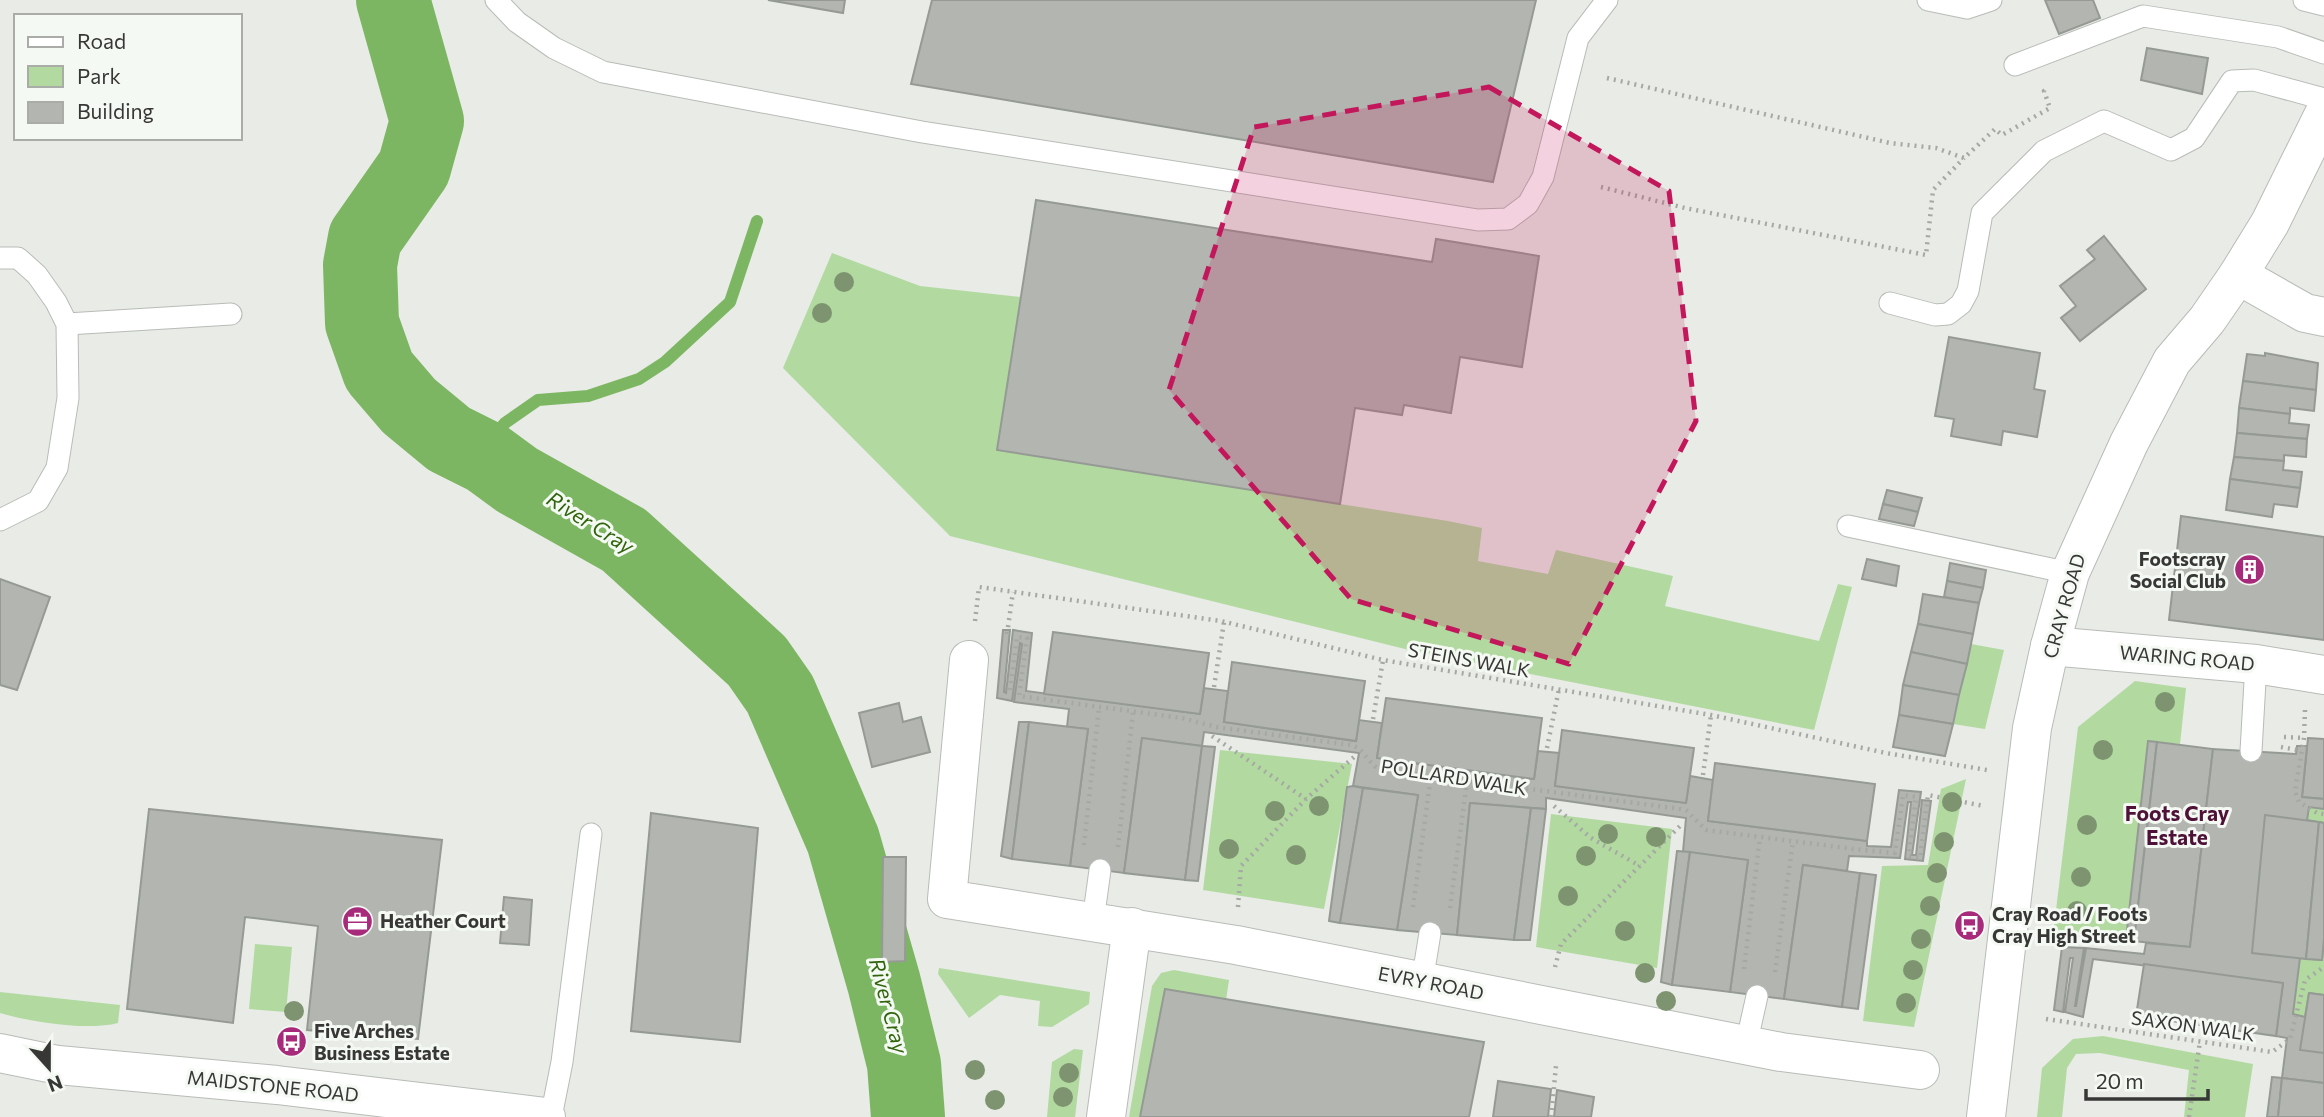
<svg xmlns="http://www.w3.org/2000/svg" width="2324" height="1117" viewBox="0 0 2324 1117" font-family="Commissioner,sans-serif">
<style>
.green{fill:#b2daa0}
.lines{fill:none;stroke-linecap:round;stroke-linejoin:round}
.stream{stroke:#7db662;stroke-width:12}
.river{stroke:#7db662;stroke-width:74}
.building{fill:#b2b5b0;stroke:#969a95;stroke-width:2}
.lane-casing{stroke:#b8bcb7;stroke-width:23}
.street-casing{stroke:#b8bcb7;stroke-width:40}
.primary-casing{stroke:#b8bcb7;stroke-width:40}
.path{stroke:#a6a8a4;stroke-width:4.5;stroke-dasharray:2 5;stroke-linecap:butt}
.lane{stroke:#fff;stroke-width:21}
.street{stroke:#fff;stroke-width:38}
.primary{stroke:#fff;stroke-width:38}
.tree{fill:#7e9471}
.marked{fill:#c2185b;fill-opacity:0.2;stroke:#c2185b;stroke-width:5;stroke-dasharray:14 9;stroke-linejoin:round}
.labels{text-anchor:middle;stroke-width:6;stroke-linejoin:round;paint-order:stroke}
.poi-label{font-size:19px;font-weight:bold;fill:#373836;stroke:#f5f9f3;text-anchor:start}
.street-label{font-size:19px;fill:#373836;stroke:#f5f9f3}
.water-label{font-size:21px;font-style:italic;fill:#30640b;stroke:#f5f9f3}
.neighbourhood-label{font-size:21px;font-weight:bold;fill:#4e1137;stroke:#f5f9f3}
</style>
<rect width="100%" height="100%" fill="#e8ebe6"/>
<g class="green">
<path d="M832,253L920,286L1021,297L997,450L1448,521L1482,528L1478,561L1548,574L1556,550L1673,576L1665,606L1819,641L1838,584L1852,587L1814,730L1409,650L950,536L783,368Z"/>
<path d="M1971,644L2004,650L1985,729L1953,724Z"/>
<path d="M2135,681L2186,688L2180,744L2148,741L2126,939L2053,935L2078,727Z"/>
<path d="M1220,750L1352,764L1324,909L1203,890Z"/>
<path d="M1966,779L1914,1027L1863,1021L1882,866L1928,865L1941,789Z"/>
<path d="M2309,807L2324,809V823L2307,820Z"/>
<path d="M1551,814L1672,829L1657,968L1536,947Z"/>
<path d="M2324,939V995L2309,993L2305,1017L2293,1014L2300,958L2322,960Z"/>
<path d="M255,944L292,947L286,1012L249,1009Z"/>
<path d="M939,968L1090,992L1089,1004L1052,1027L1038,1026L1040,1001L1000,995L969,1018L938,974Z"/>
<path d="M1174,970L1229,980L1226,1000L1140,1117H1129L1152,986L1161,973Z"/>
<path d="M0,992L120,1005L118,1023C87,1031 30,1022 0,1013Z"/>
<path d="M2103,1036L2253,1064L2245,1117H2184L2189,1070L2100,1053L2076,1054L2067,1068L2062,1117H2037L2042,1068L2073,1039Z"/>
<path d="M1074,1049L1083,1050L1075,1117H1047L1052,1062Z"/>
</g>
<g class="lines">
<path class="stream" d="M487,458L492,438L505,423L538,400L588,396L639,379L665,362L730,302L757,221"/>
<path class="river" d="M393,0L427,121L414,168L365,238L360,265L362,323L379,371L409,406L449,439L487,458L517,480L624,540L757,661L780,694L843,840L884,983L904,1064L908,1117"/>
</g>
<g class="building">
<path d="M768,0H845L843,13Z"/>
<path d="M932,0H1536L1493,182L911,84Z"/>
<path d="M2045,0H2093L2100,18L2059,34Z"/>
<path d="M2147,48L2208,58L2202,94L2141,80Z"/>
<path d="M1036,200L1432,262L1436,239L1539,256L1522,367L1460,357L1451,413L1404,405L1402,415L1355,408L1340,504L997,450Z"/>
<path d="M2104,236L2146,289L2080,341L2061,318L2076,306L2060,286L2095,259L2087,250Z"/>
<path d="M1949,337L2040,353L2034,389L2045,391L2037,437L2003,431L2001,445L1951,436L1954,419L1935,416Z"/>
<path d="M2265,353L2318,363L2316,390L2243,381L2247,354L2265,356Z"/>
<path d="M2243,381L2316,390L2314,411L2290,408V414L2239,408Z"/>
<path d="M2239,408L2290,414L2289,423L2309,425L2307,439L2237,433Z"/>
<path d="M2237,433L2307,439L2306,457L2284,455V461L2234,457Z"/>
<path d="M2234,457L2284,461L2283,470L2302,472L2300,488L2230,479Z"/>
<path d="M2230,479L2300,488L2297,507L2274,504L2272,517L2226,510Z"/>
<path d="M1887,490L1922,498L1918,512L1883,504Z"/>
<path d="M1883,504L1918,512L1914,526L1879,519Z"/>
<path d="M2181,516L2324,537V640L2169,620Z"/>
<path d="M1867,559L1899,566L1896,586L1862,579Z"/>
<path d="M1950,563L1986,570L1983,588L1947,581Z"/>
<path d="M0,579L50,597L17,690L0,685Z"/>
<path d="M1947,581L1983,588L1979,603L1944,597Z"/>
<path d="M1923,594L1979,603L1973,634L1918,624Z"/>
<path d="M1918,624L1973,634L1967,664L1911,652Z"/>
<path d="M1003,630H1010L1004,692L1006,693L1013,630L1032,633L1026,691L1200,714L1204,688L1228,691L1224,722L1356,741L1359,720L1382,723L1377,758L1534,779L1538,751L1559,753L1555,786L1686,803L1690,776L1713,780L1708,821L1867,841V846L1891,847L1899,790L1921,792L1912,855H1916L1922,800L1931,801L1923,861L1905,859L1911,802H1908L1900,858L1849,856L1847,871L1803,865L1784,999L1730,992L1748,860L1683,852L1686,818L1546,798V809L1470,803L1457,935L1397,930L1418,795L1353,786L1359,753L1204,732L1202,746L1142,738L1124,873L1070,866L1088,729L1067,727L1069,709L1014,702L1022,644L1020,643L1012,701L997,698Z"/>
<path d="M1053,632L1209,653L1200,714L1044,694Z"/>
<path d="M1911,652L1967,664L1959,695L1903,685Z"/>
<path d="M1232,662L1365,681L1356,741L1224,722Z"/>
<path d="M1903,685L1959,695L1953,724L1899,715Z"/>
<path d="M1386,698L1542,718L1534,779L1377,758Z"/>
<path d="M899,703L903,722L921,717L930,752L872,767L859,713Z"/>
<path d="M1899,715L1953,724L1945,756L1893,747Z"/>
<path d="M1019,722H1029L1012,859L1001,856Z"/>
<path d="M1029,722L1088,729L1070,866L1012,859Z"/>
<path d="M1562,730L1694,748L1686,803L1555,786Z"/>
<path d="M1142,738L1202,746L1185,880L1124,873Z"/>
<path d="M2308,738L2324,739V799L2302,797Z"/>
<path d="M2148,741L2157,742L2134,941L2126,939Z"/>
<path d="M2157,742L2213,749L2190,947L2134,941Z"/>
<path d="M1202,746L1215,747L1198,881L1185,880Z"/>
<path d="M2297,746H2307L2302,797L2324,799V809L2309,807L2307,820L2324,823V939L2322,960L2300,958L2293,1014L2305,1017L2309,993L2324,995V1083L2282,1078L2287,1038L2276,1036L2283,983L2093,959L2083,1017L2065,1012L2073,958H2070L2063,1012L2054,1010L2062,947L2084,948L2075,1006H2076L2086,948L2144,954L2146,943L2190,947L2213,749L2296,754Z"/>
<path d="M1715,763L1875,784L1867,841L1708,821Z"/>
<path d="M1353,786L1363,788L1340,923L1329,921L1347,787Z"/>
<path d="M1363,788L1418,795L1397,930L1340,923Z"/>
<path d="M1470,803L1531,808L1514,940L1457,935Z"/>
<path d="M1531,808L1546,809L1530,940H1514Z"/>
<path d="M149,809L442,840L418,1039L307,1030L318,926L245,917L233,1023L127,1009Z"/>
<path d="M651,813L758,828L740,1042L631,1031Z"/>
<path d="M2265,815L2319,822L2306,959L2252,953Z"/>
<path d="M2319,822L2324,823V939L2322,960L2306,959Z"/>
<path d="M1677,851L1690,852L1672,985L1661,982Z"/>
<path d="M1690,852L1748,860L1730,992L1672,985Z"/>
<path d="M883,857H906L905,961L882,962Z"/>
<path d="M1803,865L1860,873L1842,1007L1784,999Z"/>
<path d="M1860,873L1876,875L1858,1009L1842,1007Z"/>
<path d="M504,897L532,900L529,945L500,943Z"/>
<path d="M2144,964L2283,983L2276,1036L2136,1016Z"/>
<path d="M1165,989L1484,1042L1469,1117H1140Z"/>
<path d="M2309,993L2324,995V1053L2300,1050Z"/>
<path d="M2272,1077L2282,1078L2278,1117H2267Z"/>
<path d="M2282,1078L2324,1083V1117H2278Z"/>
<path d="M1498,1081L1551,1089L1548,1117H1493Z"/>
<path d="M1557,1090L1594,1097L1591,1117H1554Z"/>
</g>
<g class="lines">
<defs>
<g id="lane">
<path d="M496,0L517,22L554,48L603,72L922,132L1478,220L1508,219L1528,204L1543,177L1578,38L1607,0"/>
<path d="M1928,0L1967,8L1991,0"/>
<path d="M2304,0L2324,5"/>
<path d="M2015,65L2143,16L2278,37L2324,53"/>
<path d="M0,258H18L37,275L56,302L67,324L68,398L57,468L38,501L0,520"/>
<path d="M1890,303L1935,315L1948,314L1961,304L1968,291L1982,213L2044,151L2104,121L2171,150L2194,138L2232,81L2254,80L2324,99"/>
<path d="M67,324L231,314"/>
<path d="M1848,526L2070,573"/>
<path d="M2251,751L2256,664"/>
<path d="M1093,921L1100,870"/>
<path d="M1422,982L1430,933"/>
<path d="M1746,1045L1757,996"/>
<path d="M551,1117L562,1062L591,834"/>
</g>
<g id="street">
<path d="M2238,275L2305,313L2324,317"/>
<path d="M2050,646L2256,664L2324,675"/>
<path d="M969,660L947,899L1236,945L1781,1052L1920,1070"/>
<path d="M1106,1117L1132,927"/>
</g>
<g id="primary">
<path d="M0,1053L58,1065L277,1085L546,1117"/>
<path d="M1986,1117L2032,728L2050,646L2070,573L2129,443L2172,361L2207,320L2238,275L2270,223L2324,114"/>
</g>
</defs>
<use href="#lane" class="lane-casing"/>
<use href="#street" class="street-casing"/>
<use href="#primary" class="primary-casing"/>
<g class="path">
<path d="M1607,78L1890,143L1936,148L1964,158L1995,129L2002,135L2050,108L2044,91L2048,89"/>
<path d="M1601,187L1685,208L1926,255L1933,190L1964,158"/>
<path d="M975,621L979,587L1221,621L1383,660L1711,715L1886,753L1987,770"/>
<path d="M1007,634L1013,592"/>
<path d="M1214,687L1224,622"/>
<path d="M1010,690L1017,637L1027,638L1019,696L1182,718L1216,727L1351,745C1364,749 1368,762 1378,769L1681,809L1687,811L1706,830L1862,850L1895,853L1903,795L1916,797L1909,856L1920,858L1928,795L1984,806"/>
<path d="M2305,710L2304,738L2295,791L2299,802L2317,813L2324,814"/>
<path d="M1373,719L1383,660"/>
<path d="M1212,736L1306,799"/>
<path d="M2284,737L2304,738"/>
<path d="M2281,747L2297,750"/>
<path d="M1547,748L1559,689"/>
<path d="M1703,775L1711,715"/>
<path d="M1554,806L1591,838L1640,866"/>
<path d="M1084,845L1099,708"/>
<path d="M1118,847L1133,712"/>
<path d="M1238,907L1241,866L1306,799L1354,757"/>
<path d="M1413,907L1431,776"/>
<path d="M1450,908L1467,781"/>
<path d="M1555,967L1561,944L1683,823"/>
<path d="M1744,969L1760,837"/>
<path d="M1775,972L1793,841"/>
<path d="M2046,1019L2272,1052L2290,1039L2305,980L2324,967"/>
<path d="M1551,1117L1556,1066"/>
<path d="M2189,1117L2200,1041"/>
</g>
<use href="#lane" class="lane"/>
<use href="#street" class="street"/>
<use href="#primary" class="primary"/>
</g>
<g class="tree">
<circle cx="844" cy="282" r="10"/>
<circle cx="822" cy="313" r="10"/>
<circle cx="2165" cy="702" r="10"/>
<circle cx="2103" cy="750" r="10"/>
<circle cx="1952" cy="802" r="10"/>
<circle cx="1319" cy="806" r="10"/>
<circle cx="1275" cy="811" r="10"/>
<circle cx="2087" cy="825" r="10"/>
<circle cx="1608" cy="834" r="10"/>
<circle cx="1656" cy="837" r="10"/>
<circle cx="1944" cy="842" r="10"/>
<circle cx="1229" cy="849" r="10"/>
<circle cx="1296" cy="855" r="10"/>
<circle cx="1586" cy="856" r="10"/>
<circle cx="1937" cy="873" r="10"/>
<circle cx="2081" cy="877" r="10"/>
<circle cx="1568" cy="896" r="10"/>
<circle cx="1930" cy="906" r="10"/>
<circle cx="2077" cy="911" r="10"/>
<circle cx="1625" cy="931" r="10"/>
<circle cx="1921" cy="939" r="10"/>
<circle cx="1913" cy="970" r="10"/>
<circle cx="1645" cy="973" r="10"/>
<circle cx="1666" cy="1001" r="10"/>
<circle cx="1906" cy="1003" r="10"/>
<circle cx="294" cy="1011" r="10"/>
<circle cx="975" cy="1070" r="10"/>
<circle cx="1069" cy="1073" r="10"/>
<circle cx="1063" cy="1097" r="10"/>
<circle cx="995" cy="1100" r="10"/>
</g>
<path class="marked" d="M1489,87L1669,191L1696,421L1569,664L1351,599L1169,390L1254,127Z"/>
<defs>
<symbol id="building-disc" viewBox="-11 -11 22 22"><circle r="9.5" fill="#a82a7b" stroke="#f5f9f3"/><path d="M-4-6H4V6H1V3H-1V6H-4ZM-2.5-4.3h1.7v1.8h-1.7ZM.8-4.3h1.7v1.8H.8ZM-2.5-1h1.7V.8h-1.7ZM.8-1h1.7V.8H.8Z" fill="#fff"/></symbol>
<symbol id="office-disc" viewBox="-11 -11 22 22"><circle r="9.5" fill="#a82a7b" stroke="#f5f9f3"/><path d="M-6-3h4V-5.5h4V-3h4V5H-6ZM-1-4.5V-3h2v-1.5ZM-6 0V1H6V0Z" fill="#fff"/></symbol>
<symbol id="bus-disc" viewBox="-11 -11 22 22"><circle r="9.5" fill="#a82a7b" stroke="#f5f9f3"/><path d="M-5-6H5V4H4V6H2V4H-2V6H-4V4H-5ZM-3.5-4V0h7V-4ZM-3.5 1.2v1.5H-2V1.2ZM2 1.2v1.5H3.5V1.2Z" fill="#fff"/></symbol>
</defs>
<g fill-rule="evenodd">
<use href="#building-disc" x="2232" y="552" width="35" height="35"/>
<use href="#office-disc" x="340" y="904" width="35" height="35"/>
<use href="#bus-disc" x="1952" y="908" width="35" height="35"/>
<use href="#bus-disc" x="274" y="1024" width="35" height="35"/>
</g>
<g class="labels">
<g class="poi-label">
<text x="2226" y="566" text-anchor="end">Footscray<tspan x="2226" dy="22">Social Club</tspan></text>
<text x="1992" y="921">Cray Road / Foots<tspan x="1992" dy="22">Cray High Street</tspan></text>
<text x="380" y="928">Heather Court</text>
<text x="314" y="1038">Five Arches<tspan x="314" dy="22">Business Estate</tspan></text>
</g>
<g class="street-label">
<text transform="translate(2064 606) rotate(-74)" y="7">CRAY ROAD</text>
<text transform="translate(2187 658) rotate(5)" y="7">WARING ROAD</text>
<text transform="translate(1469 660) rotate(10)" y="7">STEINS WALK</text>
<text transform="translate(1454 777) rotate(9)" y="7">POLLARD WALK</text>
<text transform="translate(1431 983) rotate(11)" y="7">EVRY ROAD</text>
<text transform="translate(2193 1026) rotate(8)" y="7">SAXON WALK</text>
<text transform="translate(273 1086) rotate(6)" y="7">MAIDSTONE ROAD</text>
</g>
<g class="water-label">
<text transform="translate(590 523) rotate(32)" y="7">River Cray</text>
<text transform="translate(888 1006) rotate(75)" y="7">River Cray</text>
</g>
<g class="neighbourhood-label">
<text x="2177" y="821">Foots Cray<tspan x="2177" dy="24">Estate</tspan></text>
</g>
</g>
<rect x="14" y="14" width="228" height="126" fill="#f5f9f3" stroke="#a9aca7" stroke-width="2"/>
<rect x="28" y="37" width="35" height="10" fill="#ffffff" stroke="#a9aca7" stroke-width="2"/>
<text x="77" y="49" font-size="21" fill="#373836">Road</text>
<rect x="28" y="66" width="35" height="21" fill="#b2daa0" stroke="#a9aca7" stroke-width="2"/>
<text x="77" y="84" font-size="21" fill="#373836">Park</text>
<rect x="28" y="102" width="35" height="21" fill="#b2b5b0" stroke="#a9aca7" stroke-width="2"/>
<text x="77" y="119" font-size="21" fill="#373836">Building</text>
<g transform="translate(49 1068) rotate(159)" stroke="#f5f9f3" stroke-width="5" paint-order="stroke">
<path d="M0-5L12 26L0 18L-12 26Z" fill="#373836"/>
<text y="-10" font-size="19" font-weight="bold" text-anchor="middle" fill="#373836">N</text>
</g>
<path d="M2086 1089v10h122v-10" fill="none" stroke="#373836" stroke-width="3.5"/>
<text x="2096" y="1089" font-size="21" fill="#373836" stroke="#f5f9f3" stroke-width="5" paint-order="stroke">20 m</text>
</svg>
